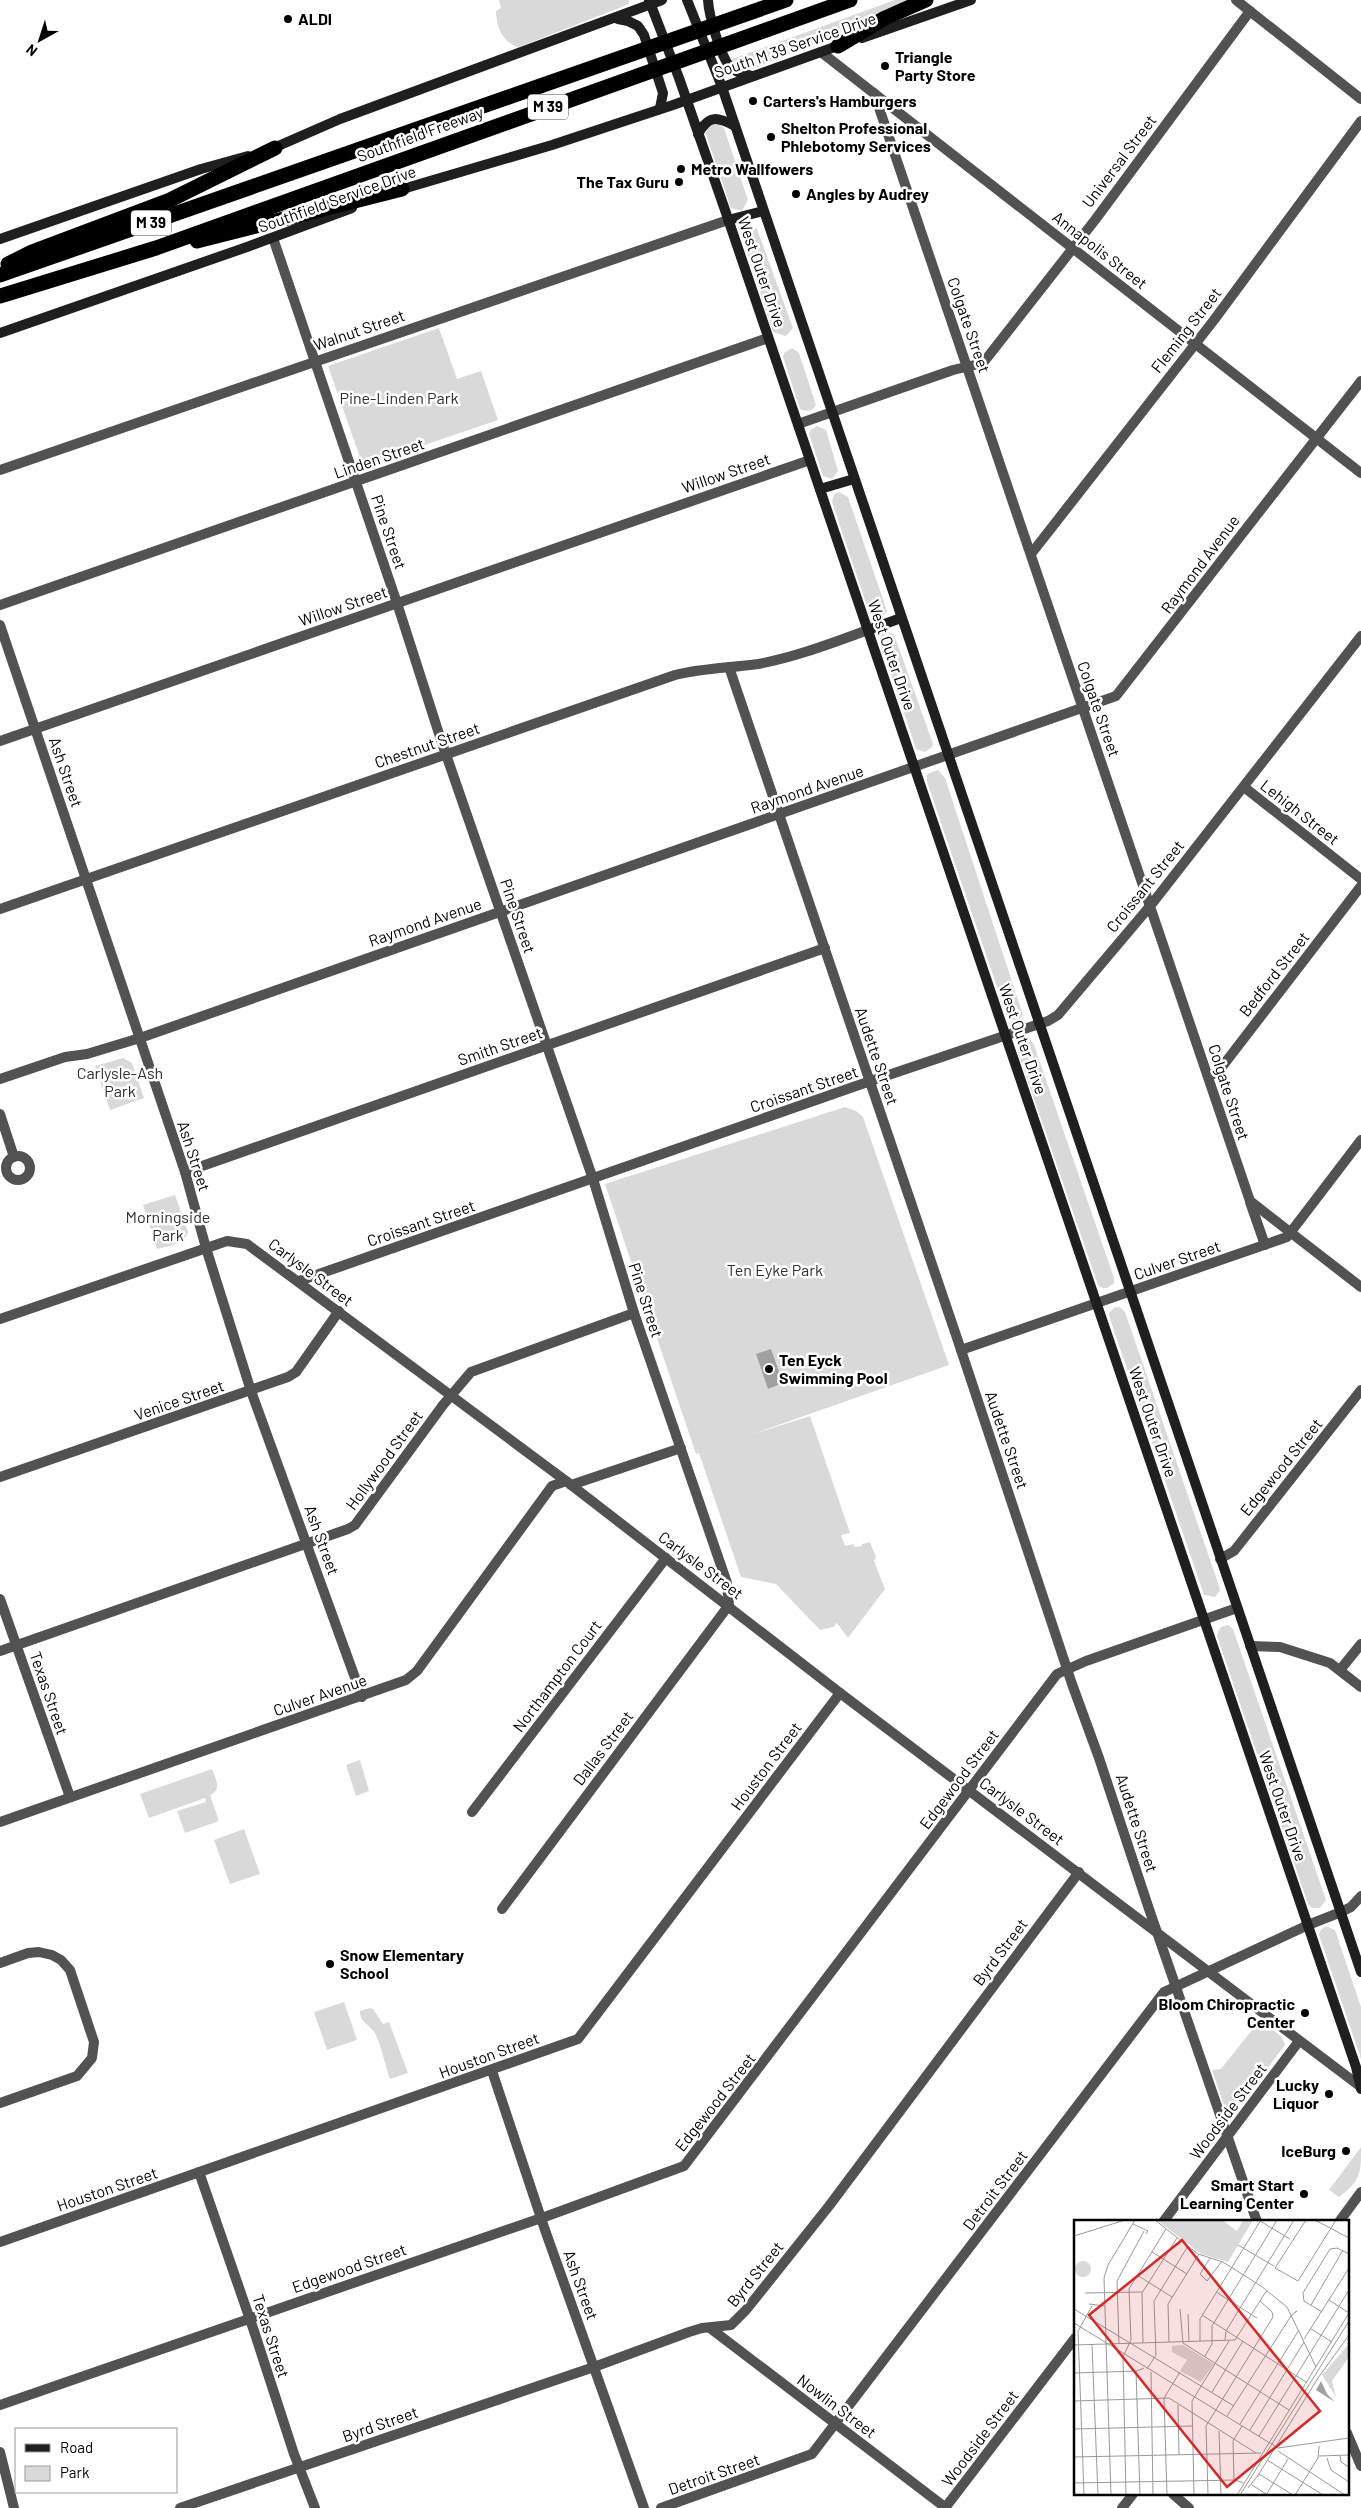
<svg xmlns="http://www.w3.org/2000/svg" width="1361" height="2508" viewBox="0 0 1361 2508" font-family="Barlow,sans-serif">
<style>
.green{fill:#d9d9d9}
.water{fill:#a0a0a0}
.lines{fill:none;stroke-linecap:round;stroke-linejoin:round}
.minor{stroke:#525252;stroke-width:10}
.tertiary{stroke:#525252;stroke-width:10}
.secondary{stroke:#1f1f1f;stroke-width:10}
.motorway{stroke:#000;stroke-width:15}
.poi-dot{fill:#000;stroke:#fff;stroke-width:2}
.labels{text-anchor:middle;stroke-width:5;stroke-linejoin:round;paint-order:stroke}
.shield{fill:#fff;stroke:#4c4c4c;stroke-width:1}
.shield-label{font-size:15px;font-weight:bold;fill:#000}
.poi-label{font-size:16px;font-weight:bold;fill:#000;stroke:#fff;text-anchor:start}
.street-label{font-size:16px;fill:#000;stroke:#fff}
.park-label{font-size:16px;fill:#303030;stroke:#fff}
.inset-road{fill:none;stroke:#999;stroke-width:1}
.view{fill:#d62828;fill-opacity:0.15;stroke:#d62828;stroke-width:2.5}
.inset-edge{fill:none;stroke:#000;stroke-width:2.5}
</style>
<rect width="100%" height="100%" fill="#fff"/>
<g class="green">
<path d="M499,0H629V4L519,47C503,44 496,26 496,11L501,8Z"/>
<path d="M895,0H919L753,69L743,70L735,64L732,59Z"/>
<path d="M714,124H719L724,128L748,200L742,211L731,208L706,134L707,128Z"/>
<path d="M749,225L757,229L793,328L786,336L773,332L741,233L742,229Z"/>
<path d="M439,328L457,379L481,371L498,420L363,466L328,366Z"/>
<path d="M792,348L799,353L816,405C811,412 808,412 800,409L783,357L784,353Z"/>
<path d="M817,426L826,430L838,471L832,479L823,476L809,434L810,431Z"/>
<path d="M839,492L848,497L887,611L882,617L872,616L869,612L832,502L834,494Z"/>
<path d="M887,632L892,633L895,637L933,744L932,747L925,752L916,749L880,641L881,634Z"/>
<path d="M938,770L945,778L1023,1015L1020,1019L1012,1021L1007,1016L927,782V774Z"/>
<path d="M1025,1039H1030L1034,1045L1114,1278V1283L1107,1288H1102L1098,1285L1017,1049L1018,1044Z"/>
<path d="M123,1058L132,1063L144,1098L110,1110L95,1066Z"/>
<path d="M845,1107L856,1111L863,1117L949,1365L750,1435L810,1416L850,1533L841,1535L845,1546L853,1544L855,1547L862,1546V1544L870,1542L876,1557L874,1561L885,1589L848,1638L837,1623L833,1627L820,1630L776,1584L741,1577L699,1453L696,1454L605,1184Z"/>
<path d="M175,1195L188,1232C185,1244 168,1246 157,1249L143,1205Z"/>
<path d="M1115,1307H1120L1125,1312L1219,1586L1220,1591L1215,1597L1204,1595L1110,1319L1109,1313Z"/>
<path d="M1228,1625L1233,1629L1326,1900L1320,1908H1312L1308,1904L1217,1636C1218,1629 1221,1626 1228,1625Z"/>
<path d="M360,1760L369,1791L356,1796L346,1765Z"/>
<path d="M212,1769C216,1779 222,1790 210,1795L219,1821L185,1833L177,1811L206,1802L205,1798L149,1818L140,1794Z"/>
<path d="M244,1829L260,1874L230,1884L214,1840Z"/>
<path d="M1326,1926L1335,1930L1361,2007V2059L1319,1935L1321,1930Z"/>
<path d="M344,2002L357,2040L327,2050L314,2012Z"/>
<path d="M370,2008L373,2009L383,2024L389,2022L408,2073L390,2079C385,2065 381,2045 375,2033C370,2025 360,2023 360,2011Z"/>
<path d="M1260,2020L1282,2037L1285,2045L1235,2111L1230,2113L1225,2108L1212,2070L1221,2069Z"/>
<path d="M1361,2147C1361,2172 1361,2181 1339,2197L1329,2190Z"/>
</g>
<path class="water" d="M771,1349L783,1383L768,1389L756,1354Z"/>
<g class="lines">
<g class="minor">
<path d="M1236,0L1361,99"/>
<path d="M874,93L1250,1201L1361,1287"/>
<path d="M273,238L397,603L441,740L593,1179L634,1313L727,1583L729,1605L502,1909"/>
<path d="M798,424L953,370L983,363L1095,220L1250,11"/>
<path d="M0,470L728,220"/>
<path d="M1031,554L1214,320L1361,121"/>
<path d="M0,605L768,338"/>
<path d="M0,625L185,1172L206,1248L251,1391L362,1697"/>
<path d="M729,667L957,1338L1072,1684L1099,1758L1149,1909L1257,2222"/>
<path d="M0,741L810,460"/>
<path d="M1244,787L1361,879"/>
<path d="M0,909L675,675C703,668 730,668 758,664C796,657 832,643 868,630"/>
<path d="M1208,1076L1218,1072L1361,886"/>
<path d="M0,1079L65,1057L87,1054L140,1038L1116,696L1361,381"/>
<path d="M0,1114L14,1157"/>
<circle cx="18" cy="1168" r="12"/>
<path d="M185,1172L825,948"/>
<path d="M1250,1202L1265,1245"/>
<path d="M299,1281L856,1086L1048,1021L1058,1015L1151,905L1361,636"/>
<path d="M0,1319L227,1241L247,1244L566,1481L840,1693L1361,2087"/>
<path d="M961,1350L1287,1237L1361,1140"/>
<path d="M0,1477L288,1377L296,1372L339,1311"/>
<path d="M571,1485L681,1448"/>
<path d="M1220,1559L1234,1551L1361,1390"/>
<path d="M0,1599L70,1797"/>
<path d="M1250,1646L1280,1647L1330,1663L1361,1687"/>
<path d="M0,1651L348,1529L355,1525L443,1405L471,1372L634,1313"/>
<path d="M1340,1670L1361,1644"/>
<path d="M472,1812L666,1558"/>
<path d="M0,1822L406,1680L417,1671L552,1486L566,1481"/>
<path d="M0,1963L28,1953L39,1952L52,1955L61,1960L70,1970L94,2042L92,2058L77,2076L0,2103"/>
<path d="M492,2071L545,2230L644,2508"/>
<path d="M199,2172L254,2331L294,2454L315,2508"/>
<path d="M1163,2222L1299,2041"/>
<path d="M0,2242L578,2039L840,1693"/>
<path d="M710,2328L946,2508"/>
<path d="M0,2405L550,2215L684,2166L1057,1674L1086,1661L1237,1608"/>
<path d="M1347,2433L1361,2466"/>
<path d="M0,2452L14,2508"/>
<path d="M1173,2494L1189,2508"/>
<path d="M180,2508L594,2367L689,2332L702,2328L731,2325L746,2310L829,2206L1079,1872"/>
<path d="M661,2508L812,2454L1164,1992L1308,1925L1341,1912L1351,1907L1361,1896"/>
<path d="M945,2508L1075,2338"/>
</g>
<g class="tertiary">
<path d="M821,52L1361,473"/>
<path d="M1339,2222L1361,2192"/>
<path d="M1122,2508L1133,2494"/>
</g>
<g class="secondary">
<path d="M649,0L679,78L725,210L1356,2067L1361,2089"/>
<path d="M687,0L722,87L1361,1972"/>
<path d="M708,0C709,16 720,55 730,67C736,73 744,74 752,76"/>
<path d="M618,19L628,21L638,26L644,35L663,93L660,108"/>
<path d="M862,38L971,0"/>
<path d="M698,134C709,114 718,117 735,126"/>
<path d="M269,150L340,119L662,0"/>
<path d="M396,191L552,145L673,105L843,44"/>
<path d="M728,220L763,211"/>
<path d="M0,239L201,169L248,156"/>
<path d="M0,333L247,247L352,208"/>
<path d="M820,489L854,479"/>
<path d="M868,630L901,618"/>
</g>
<g class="motorway">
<path d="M838,46L885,18L926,0"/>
<path d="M197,241L402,189"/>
<path d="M8,264L32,252L170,200L275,148"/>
<path d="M0,275L786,0"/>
<path d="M0,296L156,248L850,0"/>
</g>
</g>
<g class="poi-dot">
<circle cx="288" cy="19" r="5"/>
<circle cx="885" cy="66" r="5"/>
<circle cx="753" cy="101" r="5"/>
<circle cx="771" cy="137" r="5"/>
<circle cx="681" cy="169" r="5"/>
<circle cx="679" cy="182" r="5"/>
<circle cx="796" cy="194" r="5"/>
<circle cx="769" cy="1369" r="5"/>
<circle cx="330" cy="1964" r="5"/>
<circle cx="1305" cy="2013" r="5"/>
<circle cx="1329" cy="2094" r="5"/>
<circle cx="1346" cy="2151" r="5"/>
<circle cx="1304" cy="2194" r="5"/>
</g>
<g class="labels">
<g class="shield">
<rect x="528" y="94.5" width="40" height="25" rx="4"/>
<rect x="131" y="210.5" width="40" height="25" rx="4"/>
</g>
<g class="shield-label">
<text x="548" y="112">M 39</text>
<text x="151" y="228">M 39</text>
</g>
<g class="poi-label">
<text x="298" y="25">ALDI</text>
<text x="895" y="63">Triangle<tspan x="895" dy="18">Party Store</tspan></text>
<text x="763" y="107">Carters's Hamburgers</text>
<text x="781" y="134">Shelton Professional<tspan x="781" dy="18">Phlebotomy Services</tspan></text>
<text x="691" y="175">Metro Wallfowers</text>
<text x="669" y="188" text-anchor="end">The Tax Guru</text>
<text x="806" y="200">Angles by Audrey</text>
<text x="779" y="1366">Ten Eyck<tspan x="779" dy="18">Swimming Pool</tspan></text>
<text x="340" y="1961">Snow Elementary<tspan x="340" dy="18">School</tspan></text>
<text x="1295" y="2010" text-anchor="end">Bloom Chiropractic<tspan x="1295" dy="18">Center</tspan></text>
<text x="1319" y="2091" text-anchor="end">Lucky<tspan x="1319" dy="18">Liquor</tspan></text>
<text x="1336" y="2157" text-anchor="end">IceBurg</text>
<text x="1294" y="2191" text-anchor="end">Smart Start<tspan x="1294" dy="18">Learning Center</tspan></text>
</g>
<g class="street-label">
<text transform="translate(795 45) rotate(-19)" y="6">South M 39 Service Drive</text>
<text transform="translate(420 134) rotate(-20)" y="6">Southfield Freeway</text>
<text transform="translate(1119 161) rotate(-53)" y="6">Universal Street</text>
<text transform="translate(337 199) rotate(-20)" y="6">Southfield Service Drive</text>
<text transform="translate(1100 250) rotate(38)" y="6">Annapolis Street</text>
<text transform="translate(762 272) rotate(71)" y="6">West Outer Drive</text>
<text transform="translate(969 325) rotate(71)" y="6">Colgate Street</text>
<text transform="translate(359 330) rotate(-19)" y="6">Walnut Street</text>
<text transform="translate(1186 330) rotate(-52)" y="6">Fleming Street</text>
<text transform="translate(379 458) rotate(-19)" y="6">Linden Street</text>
<text transform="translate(726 473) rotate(-19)" y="6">Willow Street</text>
<text transform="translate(389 532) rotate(71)" y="6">Pine Street</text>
<text transform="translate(1200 564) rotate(-53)" y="6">Raymond Avenue</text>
<text transform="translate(343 606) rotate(-19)" y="6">Willow Street</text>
<text transform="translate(892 655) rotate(71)" y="6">West Outer Drive</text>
<text transform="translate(1099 709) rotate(71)" y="6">Colgate Street</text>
<text transform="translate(427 745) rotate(-19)" y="6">Chestnut Street</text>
<text transform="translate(66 772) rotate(71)" y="6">Ash Street</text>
<text transform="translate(807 789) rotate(-19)" y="6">Raymond Avenue</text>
<text transform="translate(1300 812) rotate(38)" y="6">Lehigh Street</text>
<text transform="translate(1145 886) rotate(-51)" y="6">Croissant Street</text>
<text transform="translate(518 916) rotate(71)" y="6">Pine Street</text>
<text transform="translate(425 922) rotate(-19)" y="6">Raymond Avenue</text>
<text transform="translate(1274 974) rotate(-52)" y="6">Bedford Street</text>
<text transform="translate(1023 1039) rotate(71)" y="6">West Outer Drive</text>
<text transform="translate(500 1046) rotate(-19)" y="6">Smith Street</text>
<text transform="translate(877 1056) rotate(71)" y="6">Audette Street</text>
<text transform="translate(804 1089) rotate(-19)" y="6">Croissant Street</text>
<text transform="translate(1229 1092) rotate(72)" y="6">Colgate Street</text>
<text transform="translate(194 1156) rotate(72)" y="6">Ash Street</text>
<text transform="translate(421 1223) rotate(-19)" y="6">Croissant Street</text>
<text transform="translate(1177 1260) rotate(-19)" y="6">Culver Street</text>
<text transform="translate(311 1272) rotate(37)" y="6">Carlysle Street</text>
<text transform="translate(646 1300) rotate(72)" y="6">Pine Street</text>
<text transform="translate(179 1400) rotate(-19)" y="6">Venice Street</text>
<text transform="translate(1153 1422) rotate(71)" y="6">West Outer Drive</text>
<text transform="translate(1007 1440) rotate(71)" y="6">Audette Street</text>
<text transform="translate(384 1460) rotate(-54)" y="6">Hollywood Street</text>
<text transform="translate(1281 1467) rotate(-51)" y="6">Edgewood Street</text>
<text transform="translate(322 1540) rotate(70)" y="6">Ash Street</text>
<text transform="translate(701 1565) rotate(37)" y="6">Carlysle Street</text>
<text transform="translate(557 1676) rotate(-53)" y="6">Northampton Court</text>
<text transform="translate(49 1693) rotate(71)" y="6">Texas Street</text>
<text transform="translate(320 1695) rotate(-19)" y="6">Culver Avenue</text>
<text transform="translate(603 1748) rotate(-53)" y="6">Dallas Street</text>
<text transform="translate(766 1766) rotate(-53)" y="6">Houston Street</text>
<text transform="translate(959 1779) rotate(-53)" y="6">Edgewood Street</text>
<text transform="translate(1283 1806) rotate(71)" y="6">West Outer Drive</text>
<text transform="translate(1022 1811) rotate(37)" y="6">Carlysle Street</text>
<text transform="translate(1137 1823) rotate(72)" y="6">Audette Street</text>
<text transform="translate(1000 1952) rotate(-53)" y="6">Byrd Street</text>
<text transform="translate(489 2055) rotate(-20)" y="6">Houston Street</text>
<text transform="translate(715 2102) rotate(-52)" y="6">Edgewood Street</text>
<text transform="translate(1228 2111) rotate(-53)" y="6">Woodside Street</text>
<text transform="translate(107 2189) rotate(-19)" y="6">Houston Street</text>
<text transform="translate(995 2190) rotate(-53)" y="6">Detroit Street</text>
<text transform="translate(349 2268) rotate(-19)" y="6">Edgewood Street</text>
<text transform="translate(755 2274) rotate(-51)" y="6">Byrd Street</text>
<text transform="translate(581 2285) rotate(70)" y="6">Ash Street</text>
<text transform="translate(271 2336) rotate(72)" y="6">Texas Street</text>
<text transform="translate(837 2406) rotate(37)" y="6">Nowlin Street</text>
<text transform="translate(380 2424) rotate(-19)" y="6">Byrd Street</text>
<text transform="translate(980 2438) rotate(-53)" y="6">Woodside Street</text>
<text transform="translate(714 2474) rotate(-19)" y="6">Detroit Street</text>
</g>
<g class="park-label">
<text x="399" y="404">Pine-Linden Park</text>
<text x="120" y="1079">Carlysle-Ash<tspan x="120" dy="18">Park</tspan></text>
<text x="168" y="1223">Morningside<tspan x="168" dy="18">Park</tspan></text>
<text x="775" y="1276">Ten Eyke Park</text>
</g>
</g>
<g transform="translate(1074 2220)">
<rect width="275" height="275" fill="#fff"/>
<path d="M83,0H148L163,11L169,0H179L154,42L127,34ZM1 49a8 8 0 1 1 16 0a8 8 0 1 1-16 0ZM275,124V137L258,161L262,177L248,155ZM109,125L140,144L127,162L106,151L113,140L98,132V126Z" fill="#d9d9d9"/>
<path d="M247,161L253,174L261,182L242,170Z" fill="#a0a0a0"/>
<path class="inset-road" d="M81,0L124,34L149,42L187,66L213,87L242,147M232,0L201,48L224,61L262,0M241,0L275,18M186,1L216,19M59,4L74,11L72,14M0,16L51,0M164,25L200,46M78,32L113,54M136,38L126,54L133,61L148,41M63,55L98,77M142,72L183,98M11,73L68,72M255,80L275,93M15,84L31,86M237,85L269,30M0,89L160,186M106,89L109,123L215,190M248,92L230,81L229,73L256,29L263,28L275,34M114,94L115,122M128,95L232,162M0,103L204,228L275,218M237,109L258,122M230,119L275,48M151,120L152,111L220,0M126,121V99L187,0M95,122L94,84L125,34M69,123L68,73L103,18M45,124L43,61L70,11M0,125L161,120L193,70M18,125L24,275M131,136L138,124V106L203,0M73,149L82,135L80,81L114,26M62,151L66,275M77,152L79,275M0,153L63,151L70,148M138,172L169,121M0,181L95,178L182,233M104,185L105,235M153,196L217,96L223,91L221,92M166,204L225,110M0,209L118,206M176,210L230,122M145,211L147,275M185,216L275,70M204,231L271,275M245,236L275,235M266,236L267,242L275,247M0,237L187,233M253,238L257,250L275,262M193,240L249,275M185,254L219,275M183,257L244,158L275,115M160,260L159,221L168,206M0,263L162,260L169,263M178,265L192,274M174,268L185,254M10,275L4,111L18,86M37,275L30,58L34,45L61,0M52,275L49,137L57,120L55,69L92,9M93,275L90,178L106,152M120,275L118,181L155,121M134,275L132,206L199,97L198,92L186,81M163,275L275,93M166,275L275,101M192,275L214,239M221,275L244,238L245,226"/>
<path class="view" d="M108,20L246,191L153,267L15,95Z"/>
<rect width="275" height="275" class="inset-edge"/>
</g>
<rect x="15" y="2428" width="162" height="65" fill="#ffffff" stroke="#999999"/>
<rect x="25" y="2444" width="25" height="8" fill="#1f1f1f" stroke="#999999"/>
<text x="60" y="2453" font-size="15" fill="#000000">Road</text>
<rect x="25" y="2466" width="25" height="15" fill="#d9d9d9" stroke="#999999"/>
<text x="60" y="2478" font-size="15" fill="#000000">Park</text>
<g transform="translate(40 40) rotate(219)" stroke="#ffffff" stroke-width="4" paint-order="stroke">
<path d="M0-4L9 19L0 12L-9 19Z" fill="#000000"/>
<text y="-8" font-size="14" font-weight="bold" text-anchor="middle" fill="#000000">N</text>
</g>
</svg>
